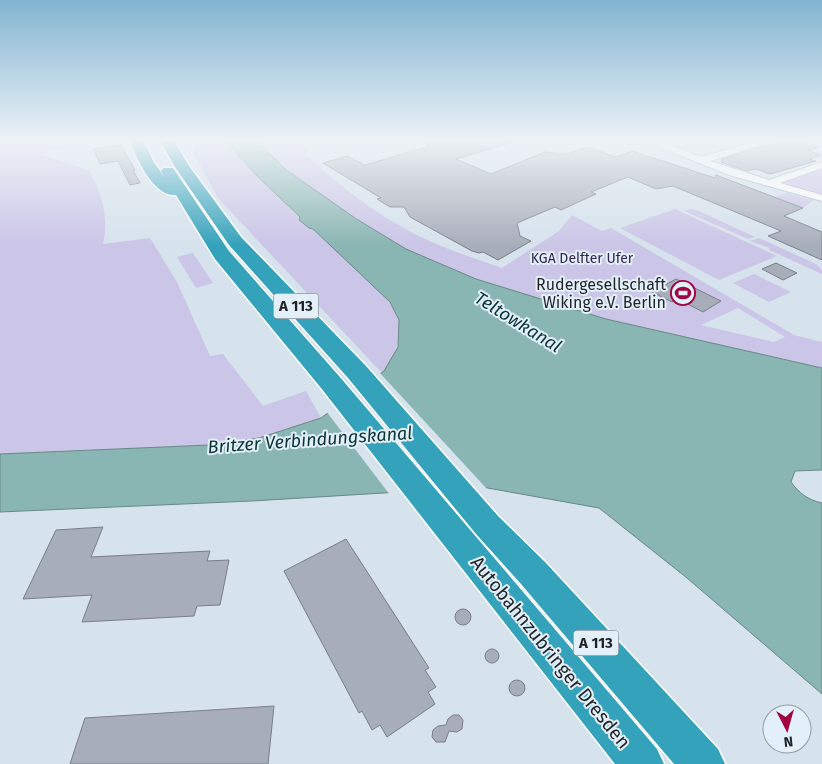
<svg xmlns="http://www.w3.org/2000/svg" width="822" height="764" viewBox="0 0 822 764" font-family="'Fira Sans',sans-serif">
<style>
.green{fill:#cbc5e7;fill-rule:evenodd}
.water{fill:#89b5b2;stroke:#698988}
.pier{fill:#d6e2ec}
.building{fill:#a8adba;stroke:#797e89}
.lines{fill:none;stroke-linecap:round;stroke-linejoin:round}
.minor-casing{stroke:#afbbc4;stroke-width:2}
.highway-casing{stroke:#fff;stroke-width:3}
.minor{fill:#fff;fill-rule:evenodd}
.highway{fill:#34a2bb;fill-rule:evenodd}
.labels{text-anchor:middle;stroke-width:4;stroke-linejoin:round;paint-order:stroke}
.far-park-label{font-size:14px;fill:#312551;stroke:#e3eff9}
.shield{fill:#e3eff9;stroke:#5a6066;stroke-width:1}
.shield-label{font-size:15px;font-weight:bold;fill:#1f2327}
.poi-label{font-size:16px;fill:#1f2327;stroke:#e3eff9;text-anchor:end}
.water-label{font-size:18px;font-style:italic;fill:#083533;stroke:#e3eff9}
.near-street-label{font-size:19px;fill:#1f2327;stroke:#e3eff9}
</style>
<rect width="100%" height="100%" fill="#d6e2ec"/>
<g class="green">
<path d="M0,139H124L50,150L42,155L89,170C102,194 109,217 103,244L150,238L177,282L210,356L223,354L263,406L306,391L321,418L259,438L209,445L0,454Z"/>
<path d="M192,139H224L256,175L300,218V220L309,228L313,229C334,249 392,293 398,319C403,338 394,360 382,373L218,198L193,152L196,145Z"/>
<path d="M255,139H297L308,148L306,155C336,182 367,208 402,227C433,245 468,256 502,268L559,231L572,215L602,231L611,228L794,335L822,342V368L606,319L476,279L406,249L355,218L285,169ZM738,308L785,337L774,342L701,325Z"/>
<path d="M822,168V194L795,187L782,181Z"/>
<path d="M786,193L814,200L803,208L775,197Z"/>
<path d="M675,209L777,256L719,280L620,228Z"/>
<path d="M690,209L699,211L755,237L748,239L684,211Z"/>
<path d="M759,238L816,264L822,270V274L769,250L770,248L750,241Z"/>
<path d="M193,253L213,283L196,288L177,257Z"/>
<path d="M754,274L791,292L769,302L733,283Z"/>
</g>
<path class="water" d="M224,139H255L285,169L355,218L406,249L476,279L606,319L822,368V470L795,471L791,482C799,493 808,500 822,503V694L687,578L599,508L482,487L252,501L0,512V454L209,445L259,438L321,418L384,371L398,347L399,320L390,302L313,229L309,228L299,220L300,217L256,175Z"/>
<path class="pier" d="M379,372L488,490L390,495L326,411Z"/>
<g class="building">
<path d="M415,139H513V142L456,159L491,174L545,152L567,154L587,147L616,157L632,151L715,178L716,175L803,208L784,216L822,232V260L768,236L781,231L673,186L656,189L628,177L591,192L596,194L561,210L555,207L517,223L520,236L531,241L498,260L483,252L479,253L472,251L410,217L404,207H390L377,199L381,198L323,163L347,156L365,165L430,146Z"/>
<path d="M782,139H796L818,146L815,147L818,148L808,150L821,155L809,159L816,161L770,174L756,169L747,171L721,162L722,159Z"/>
<path d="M121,145L135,170H133L140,183L130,185L118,161L100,164L93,149Z"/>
<path d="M776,263L797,273L783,280L762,269Z"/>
<path d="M676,279L721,301L703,312L678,299L672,302L652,292Z"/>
<path d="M103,527L91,557L210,551L207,561L229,560L220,605L197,606L194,616L82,622L92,595L23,599L56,530Z"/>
<path d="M346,539L429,668L425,670L436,687L428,692L435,704L387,737L380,725L372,730L362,711L359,713L284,571Z"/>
<circle cx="463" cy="617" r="8"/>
<circle cx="492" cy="656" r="7"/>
<circle cx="517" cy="688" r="8"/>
<path d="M274,706L268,764H70L85,718Z"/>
<path d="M453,715H459L463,720L462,729L457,732L449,731L445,742H436L432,737L433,730L438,726L446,725L448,719Z"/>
</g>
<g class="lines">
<defs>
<path id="minor" d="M640,139H653L701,157L765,139H780L710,161L769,180L822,162V168L780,183L822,195V201L729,175Z"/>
<g id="highway">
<path d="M129,139H143L153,161L165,178L161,171L163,168H173L229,251L339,376L657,749L664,764H615L321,388L215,259L176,195C153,197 136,157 129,139Z"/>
<path d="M159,139H173L189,166L241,237L366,366L498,516L545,562L718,749L725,764H674L521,584L476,534L348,378L229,245L175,167Z"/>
</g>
</defs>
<use href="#minor" class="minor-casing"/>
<use href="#highway" class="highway-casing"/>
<use href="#minor" class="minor"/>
<use href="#highway" class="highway"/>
</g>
<linearGradient id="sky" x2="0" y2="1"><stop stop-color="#82b4d2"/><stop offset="0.57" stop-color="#edf2f6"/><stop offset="1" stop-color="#edf2f6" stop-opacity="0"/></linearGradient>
<rect width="822" height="246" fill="url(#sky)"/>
<defs>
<symbol id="stadium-ring" viewBox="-11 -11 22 22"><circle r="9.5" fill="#e3eff9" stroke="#a1033f" stroke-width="1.5"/><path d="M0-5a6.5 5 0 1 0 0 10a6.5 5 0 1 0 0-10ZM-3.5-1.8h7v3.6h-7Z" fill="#a1033f"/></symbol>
</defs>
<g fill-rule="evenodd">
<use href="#stadium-ring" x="669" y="279" width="28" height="28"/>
</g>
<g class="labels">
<g class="far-park-label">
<text x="582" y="263">KGA Delfter Ufer</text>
</g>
<g class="shield">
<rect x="273.5" y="293.5" width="45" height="25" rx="4"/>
<rect x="573.5" y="630.5" width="45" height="25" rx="4"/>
</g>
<g class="shield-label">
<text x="296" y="311">A 113</text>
<text x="596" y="648">A 113</text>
</g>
<g class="poi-label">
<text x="666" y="290">Rudergesellschaft<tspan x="666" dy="18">Wiking e.V. Berlin</tspan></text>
</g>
<g class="water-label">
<text transform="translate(518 322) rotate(32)" y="6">Teltowkanal</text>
<text transform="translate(310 440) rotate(-4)" y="6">Britzer Verbindungskanal</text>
</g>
<g class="near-street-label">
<text transform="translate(551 652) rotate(51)" y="7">Autobahnzubringer Dresden</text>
</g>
</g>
<g transform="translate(787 729) rotate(174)"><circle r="24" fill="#e3eff9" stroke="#959da5"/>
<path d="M0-4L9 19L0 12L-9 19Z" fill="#a1033f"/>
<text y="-8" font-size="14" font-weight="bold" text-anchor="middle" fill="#1f2327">N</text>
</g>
</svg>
